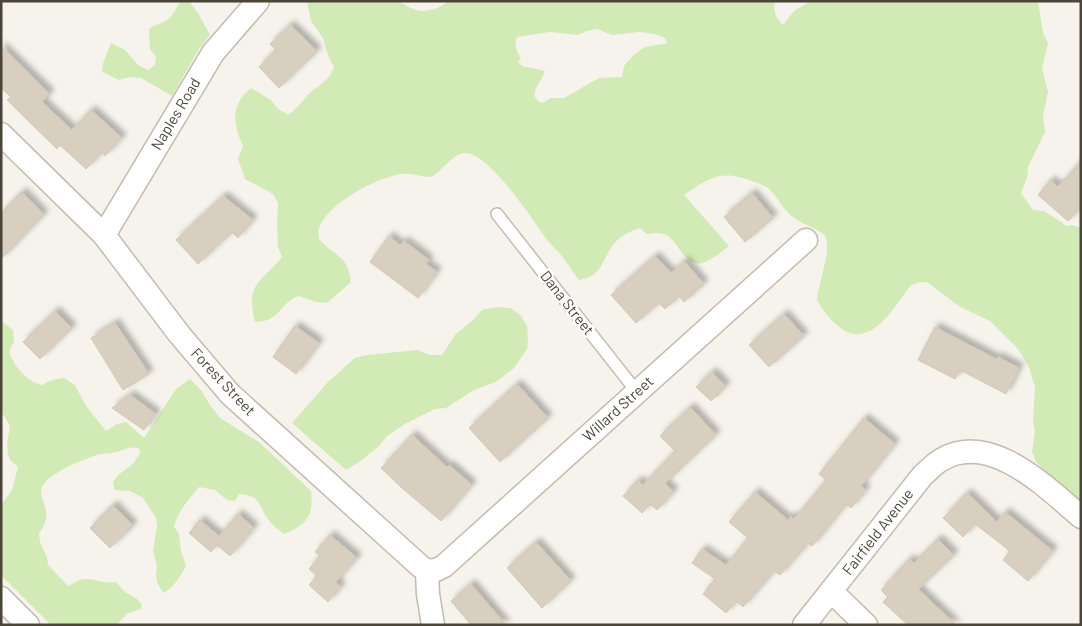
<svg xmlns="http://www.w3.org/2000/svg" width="1082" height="626" viewBox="0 0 1082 626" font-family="Barlow,sans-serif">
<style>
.green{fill:#d2eab5;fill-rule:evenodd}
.building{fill:#d8cfc1;stroke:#d3c7b4;filter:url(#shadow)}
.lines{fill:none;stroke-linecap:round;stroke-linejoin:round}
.service-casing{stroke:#c2bbae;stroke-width:14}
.minor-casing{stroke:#c2bbae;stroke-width:25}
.service{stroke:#fff;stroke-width:11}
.minor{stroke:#fff;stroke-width:22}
.labels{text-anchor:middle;stroke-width:5;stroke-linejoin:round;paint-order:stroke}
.street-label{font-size:15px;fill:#4b4439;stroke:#fff}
</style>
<defs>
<filter id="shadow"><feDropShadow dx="4.5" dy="-4.5" stdDeviation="2.5" flood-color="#0004"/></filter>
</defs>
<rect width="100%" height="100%" fill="#f6f3ec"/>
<g class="green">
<path d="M181,1H189L198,13L210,35L199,49L172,96L141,78L130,77L119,80L102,72L103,63L111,43L125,50L138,65L148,70L155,65L156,57L150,49L149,29C154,24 162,24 168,19C174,15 176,7 181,1Z"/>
<path d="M307,1C336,1 365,0 394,1C404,2 411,11 423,11C430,11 443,7 448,1H775C773,11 776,19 783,25L794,11L811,1H1038L1043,33L1048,43L1042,69L1048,92L1043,116L1045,132L1028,167L1027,178L1021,193L1033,210L1044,211L1067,226L1072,225L1081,228V505L1036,462L1032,452L1035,431L1033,421L1035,388L1029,367L1018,349L990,321L960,307L927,282C924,282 919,282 916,283C908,286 905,294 900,300C887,318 866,346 842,329C831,321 823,311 817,300C818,283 832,251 825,236C820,229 801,224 793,217C783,210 779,199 771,191C767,186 760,184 754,182C722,169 711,177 684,195L729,246C721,252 712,260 702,263C685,267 678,241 666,235C660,232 654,233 647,234L640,228C630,231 620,236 613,245C601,261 603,276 579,280C572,272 568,263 561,255C557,250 552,246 548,241C534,222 489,152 465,153C454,153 441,171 432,177C421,177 412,173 401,174C376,178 328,203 319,228C318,231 319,236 319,239C334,257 348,254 351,282L327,303L317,302L298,296C277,305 282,321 255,322C245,282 261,283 282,257L278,247L277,225L278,203L273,194L245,179L238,159L243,146C233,124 230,105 251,88L271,100L278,109L288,115C297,109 302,101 309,94C320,84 328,82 334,67L329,58L323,38L311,21ZM597,29L612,35L639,32L655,34L665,38L667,43C660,45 653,45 646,47C640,48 628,61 624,66L622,77L599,78L564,98H551L542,103C525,95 542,83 545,71L522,66L518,62L521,58C516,51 514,44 517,37L550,32L577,35L587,31Z"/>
<path d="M498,307L511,308L521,316L527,326L528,338L527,349L514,368L496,382L474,390L446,408L435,409L405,424L387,436L380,445L362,460L346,470L292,423L328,382L355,358L367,355L418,350L430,355H442L455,335L474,319L482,310Z"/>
<path d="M1,321L13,330L14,341L9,352C15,367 25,380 41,385L52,380L64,378L75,385L86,406L106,431L117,424L126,422L144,438L176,389L190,379L201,390L210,405L220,418L259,442L311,491C314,517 306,525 284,534C277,529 270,523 266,516C258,502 258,495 239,494L235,501L227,500L215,490L199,487C189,500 178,510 174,527L179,534L181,551L186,566C180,576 174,588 163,593L157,582L156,574L157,566L153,551L157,526L156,518L143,498L130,491L115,490L113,482L118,475L133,464L140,453L139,448C131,446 121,451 112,453C107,454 102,453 97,455C84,459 50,473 43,485C35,500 57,510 39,533L40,542L47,557L48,565L68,586C73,584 78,580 83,579C95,578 103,584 116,582L125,592L137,599L142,605L141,609L128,613L116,625H51L1,575V505L12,490L18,467L10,460L8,454L7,443L10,426L1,411Z"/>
</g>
<g class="building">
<path d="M290,25L317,51L279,88L259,67L276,50L270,44Z"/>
<path d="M1,46L50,94L42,102L72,130L91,110L122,138L105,156L102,152L86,169L60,145L57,149L7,100L11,97L1,88Z"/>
<path d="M1081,161V207L1068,221L1038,195L1051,180L1058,187Z"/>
<path d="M22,192L44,215L1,259V213Z"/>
<path d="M752,193L773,218L745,242L724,217Z"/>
<path d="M223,196L253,220L238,238L232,232L198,264L176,240Z"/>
<path d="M389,236L400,245L404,241L429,260L426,264L437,272L418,298L370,262Z"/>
<path d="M655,256L671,273L684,261L704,284L684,302L679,296L665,309L659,303L636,323L611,295Z"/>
<path d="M55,311L72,328L40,359L23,342Z"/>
<path d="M784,314L804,336L769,367L749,345Z"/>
<path d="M115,323L149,374L123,390L91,338Z"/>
<path d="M295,326L319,343L296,374L273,357Z"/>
<path d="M935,327L996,359L998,357L1019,368L1006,394L960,370L955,379L918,360Z"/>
<path d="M712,372L726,386L711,401L696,387Z"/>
<path d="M517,384L548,418L500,462L469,428Z"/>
<path d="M130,395L156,414L144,430L112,408Z"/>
<path d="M690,407L716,435L665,483L674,492L657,510L650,504L642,513L623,496L638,480L643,485L675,451L660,436Z"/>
<path d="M864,418L895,444L861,486L866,490L851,508L846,504L812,546L808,543L780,575L774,571L743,607L736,601L726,613L703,594L715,579L692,563L702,549L726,565L748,538L729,522L755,492L788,520L791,516L794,519L826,480L819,474Z"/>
<path d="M412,435L447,467L449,465L472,485L441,521L402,488L381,468Z"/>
<path d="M967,493L997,522L1005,512L1053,551L1028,581L1003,560L1010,551L975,524L963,537L943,518Z"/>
<path d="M113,505L133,526L110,548L90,528Z"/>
<path d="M238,514L254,528L230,556L217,545L211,552L189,533L200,520L219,536Z"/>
<path d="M330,535L357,558L336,582L341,587L328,602L309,585L317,576L309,569L320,556L315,552Z"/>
<path d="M938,539L954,555L918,589L956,625H908L883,602L888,597L881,590L909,559L914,563Z"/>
<path d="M536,542L571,581L542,608L507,568Z"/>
<path d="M471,584L506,625H471L451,601Z"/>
</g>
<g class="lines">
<defs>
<path id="service" d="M497,214L637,392"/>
<g id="minor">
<path d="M1,134L104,235L179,334L230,394L420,566L427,571"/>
<path d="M104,235L213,53L258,1"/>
<path d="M427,571L436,570L444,566L806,240"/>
<path d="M427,571L428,594L433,625"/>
<path d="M831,591L866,625"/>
<path d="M1,598L28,625"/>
<path d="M804,625L923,475C929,470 934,464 941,460C990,430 1047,488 1081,517"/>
</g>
</defs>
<use href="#service" class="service-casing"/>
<use href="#minor" class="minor-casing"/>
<use href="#service" class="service"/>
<use href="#minor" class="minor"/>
</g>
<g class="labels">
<g class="street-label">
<text transform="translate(176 114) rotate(-59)" y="5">Naples Road</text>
<text transform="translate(567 303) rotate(52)" y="5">Dana Street</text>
<text transform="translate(223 382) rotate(47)" y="5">Forest Street</text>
<text transform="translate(618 409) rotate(-42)" y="5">Willard Street</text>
<text transform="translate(878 532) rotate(-52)" y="5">Fairfield Avenue</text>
</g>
</g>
<rect width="1082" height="626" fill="none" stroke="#4b4439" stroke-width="5"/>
</svg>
